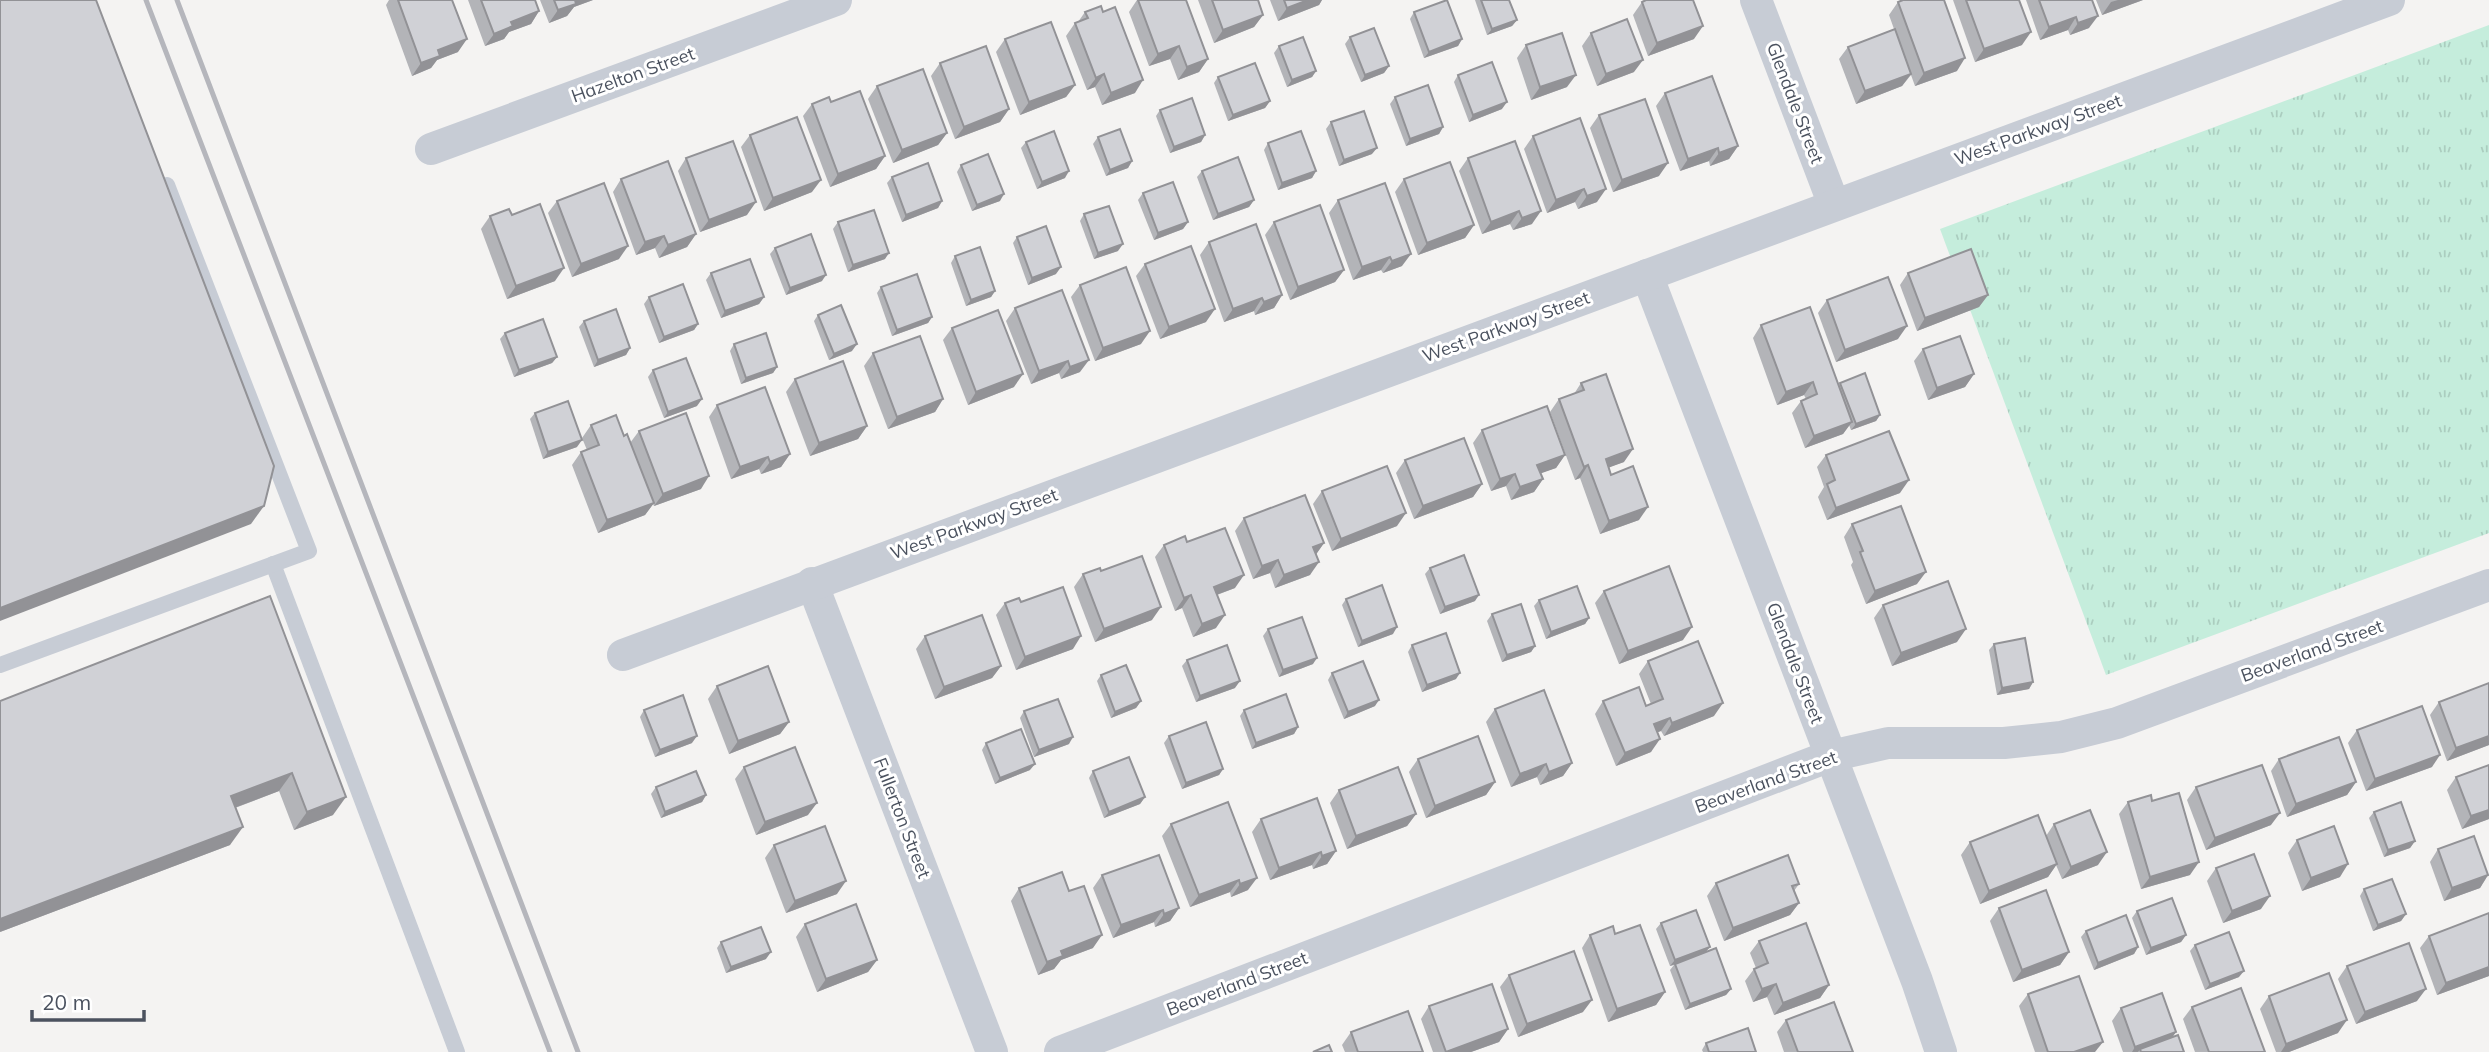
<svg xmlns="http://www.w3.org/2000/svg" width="2489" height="1052" viewBox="0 0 2489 1052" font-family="Mulish,sans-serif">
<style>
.grass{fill:url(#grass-tufts)}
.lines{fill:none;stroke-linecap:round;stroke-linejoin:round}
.lane{stroke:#c7ccd5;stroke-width:16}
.street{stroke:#c7ccd5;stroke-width:32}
.rail{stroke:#b5b6bc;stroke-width:5}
.wall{fill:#b3b4b8}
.shaded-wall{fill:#929296}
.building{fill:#d0d1d6;stroke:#929296;stroke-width:2}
.labels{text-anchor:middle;stroke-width:6;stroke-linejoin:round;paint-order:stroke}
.street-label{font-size:18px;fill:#4b525f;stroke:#fff}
</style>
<defs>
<pattern id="grass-tufts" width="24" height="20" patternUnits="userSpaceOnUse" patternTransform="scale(1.75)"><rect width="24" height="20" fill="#c5eddc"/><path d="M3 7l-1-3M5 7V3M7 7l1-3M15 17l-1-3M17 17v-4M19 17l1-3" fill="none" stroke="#abcdbf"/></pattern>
</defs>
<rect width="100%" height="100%" fill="#f4f3f2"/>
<path class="grass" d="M2489,25V533L2106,675L1940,229Z"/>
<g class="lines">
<g class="lane">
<path d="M273,564L457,1052"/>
<path d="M0,665L309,551L167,185"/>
</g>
<g class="street">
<path d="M1756,0L1834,205"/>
<path d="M431,149L836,0"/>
<path d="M1647,275L1917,981L1941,1052"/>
<path d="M812,583L992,1052"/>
<path d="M623,655L2389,0"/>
<path d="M1060,1052L1830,756L1888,743H2004L2061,737L2117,723L2489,585"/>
</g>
<g class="rail">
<path d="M146,0L550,1052"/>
<path d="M177,0L578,1052"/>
</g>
</g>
<g class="wall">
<path d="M389,0H452L458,52L437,60L431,68L412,76L386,5Z"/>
<path d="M468,0H535L539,11L531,24L509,32L504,39L485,46Z"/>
<path d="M540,0H593L574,7L567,16L549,23Z"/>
<path d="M1137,0H1186L1208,59L1199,72L1178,80L1170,59L1149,66L1129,12Z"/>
<path d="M1198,0H1258L1263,15L1254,27L1214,43Z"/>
<path d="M1270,0H1322L1319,5L1278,21Z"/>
<path d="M1475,0H1509L1517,20L1512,26L1487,35Z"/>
<path d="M1953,0H2019L2022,45L1975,62Z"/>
<path d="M2026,0H2092L2089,28L2070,35L2068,30L2040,40Z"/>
<path d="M2096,0H2143L2102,15Z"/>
<path d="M1642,2L1694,39L1648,56L1633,15Z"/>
<path d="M1898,2L1957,71L1915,86L1911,75L1902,86L1856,104L1839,59L1848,47L1894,29L1889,15Z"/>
<path d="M1085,12L1135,93L1102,105L1095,87L1087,90L1066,36L1075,23L1078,22Z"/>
<path d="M1414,12L1462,39L1458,46L1424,58L1410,19Z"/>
<path d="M1591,33L1634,72L1597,86L1582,46Z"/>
<path d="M1350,37L1389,66L1384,73L1361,82L1345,44Z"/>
<path d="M1005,39L1075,85L1066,97L1020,115L996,52Z"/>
<path d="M1526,45L1567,87L1531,100L1517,58Z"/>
<path d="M1279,46L1316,71L1312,77L1287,87L1274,53Z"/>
<path d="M940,63L1009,109L1000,122L955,139L931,76Z"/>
<path d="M1458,75L1502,109L1469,122L1454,82Z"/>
<path d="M1218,77L1270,101L1265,108L1228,121L1214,83Z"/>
<path d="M877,86L947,133L938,145L893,163L868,99Z"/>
<path d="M1665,93L1738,146L1729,159L1710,166L1709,161L1680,171L1656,106Z"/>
<path d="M1395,97L1443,127L1439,134L1406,146L1390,104Z"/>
<path d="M831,102L885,156L876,169L830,187L803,116L812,104Z"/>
<path d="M1160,110L1205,135L1201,142L1170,153L1156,116Z"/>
<path d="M1599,115L1659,176L1613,192L1590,128Z"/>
<path d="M1331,122L1372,154L1339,166L1326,129Z"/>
<path d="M750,135L812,192L764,211L741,147Z"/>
<path d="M1533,136L1597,202L1578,209L1575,202L1547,213L1524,149Z"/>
<path d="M1098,137L1132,161L1128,168L1106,176L1093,144Z"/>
<path d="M1026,142L1065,178L1037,189L1021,148Z"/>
<path d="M1268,143L1316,171L1312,178L1278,190L1264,150Z"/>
<path d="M686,158L747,215L700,232L678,171Z"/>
<path d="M1468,158L1532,224L1513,230L1510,224L1482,234L1459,171Z"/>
<path d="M961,165L1000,201L972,211L957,172Z"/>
<path d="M1202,171L1254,200L1249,207L1213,220L1197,177Z"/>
<path d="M892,177L942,201L938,208L902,222L887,183Z"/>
<path d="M621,179L696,234L687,247L659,258L655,248L636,255L613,192Z"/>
<path d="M1404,179L1474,225L1465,238L1418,255L1395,192Z"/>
<path d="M1143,193L1188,222L1183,229L1154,240L1138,200Z"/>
<path d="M1338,200L1402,266L1383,273L1381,270L1353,280L1329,213Z"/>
<path d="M557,201L619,259L572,277L548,213Z"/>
<path d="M1084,214L1118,251L1094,259L1080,221Z"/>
<path d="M512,215L555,281L507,299L481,229L490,216Z"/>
<path d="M838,222L885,259L848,272L833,229Z"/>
<path d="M1274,222L1344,270L1335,282L1290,300L1265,235Z"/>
<path d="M1017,237L1056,274L1028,285L1013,243Z"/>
<path d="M1209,242L1282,295L1274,308L1255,315L1254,311L1224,322L1200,255Z"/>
<path d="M775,248L822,281L786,295L770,254Z"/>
<path d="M955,256L995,291L991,297L966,306L951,263Z"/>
<path d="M1145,264L1206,322L1160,339L1136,276Z"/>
<path d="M711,273L764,297L759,304L721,318L706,280Z"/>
<path d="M1908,273L1988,295L1979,307L1917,331L1900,285Z"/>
<path d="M1080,285L1141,344L1095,361L1071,297Z"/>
<path d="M881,287L932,317L928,323L892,336L877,293Z"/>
<path d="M649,297L698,324L694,330L659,343L644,304Z"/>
<path d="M1827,300L1898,339L1836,362L1818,313Z"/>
<path d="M1015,308L1080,372L1061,379L1059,373L1031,384L1006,321Z"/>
<path d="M818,315L852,351L829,360L814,321Z"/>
<path d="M584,321L630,348L626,355L594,367L579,327Z"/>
<path d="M1761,325L1839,385L1840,383L1880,415L1876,421L1851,430L1849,425L1843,434L1805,448L1792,413L1801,401L1806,399L1804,395L1777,405L1753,338Z"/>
<path d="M952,328L1014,387L968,405L943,340Z"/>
<path d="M505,333L557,357L552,363L514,377L500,339Z"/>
<path d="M734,344L777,367L773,373L741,384L730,351Z"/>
<path d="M1923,349L1974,374L1965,387L1928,400L1914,361Z"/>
<path d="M873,353L943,399L935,412L888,429L864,366Z"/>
<path d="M653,370L697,406L664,418L648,377Z"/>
<path d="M795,379L867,426L858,439L810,456L786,392Z"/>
<path d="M1581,383L1624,462L1609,467L1611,475L1639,520L1600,534L1580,478L1575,480L1550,412L1559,399L1574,394Z"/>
<path d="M717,405L790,454L781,467L761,474L759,469L731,479L709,417Z"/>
<path d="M535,413L577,447L543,459L530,419Z"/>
<path d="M591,425L624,436L630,443L639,431L701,489L654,506L653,504L645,515L598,533L572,465L581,452L587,450L582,438Z"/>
<path d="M1482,430L1565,455L1556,468L1540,473L1543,479L1534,492L1511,500L1506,486L1491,491L1473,443Z"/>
<path d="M1826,455L1900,493L1827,520L1818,497L1824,487L1817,467Z"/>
<path d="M1405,460L1482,484L1473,497L1414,519L1396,473Z"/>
<path d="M1322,491L1397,526L1332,551L1313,504Z"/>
<path d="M1244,518L1324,543L1316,554L1310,575L1275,588L1270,573L1253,579L1235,531Z"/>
<path d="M1852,524L1917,584L1866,604L1851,565L1853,562L1844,537Z"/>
<path d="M1187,542L1235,588L1217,595L1216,628L1193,637L1182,608L1175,611L1155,557L1164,545Z"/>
<path d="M1430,568L1475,601L1440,614L1425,574Z"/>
<path d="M1101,571L1152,620L1095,642L1074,587L1083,574Z"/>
<path d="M1604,591L1683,640L1619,664L1595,603Z"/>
<path d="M270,596L333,815L294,830L279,791L235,808L230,845L0,932Z"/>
<path d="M1346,599L1393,634L1358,647L1342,605Z"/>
<path d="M1539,600L1589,618L1585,624L1546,639L1534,606Z"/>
<path d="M1005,603L1073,649L1016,670L996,615Z"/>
<path d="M1883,605L1957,642L1892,666L1874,618Z"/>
<path d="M1492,614L1535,646L1531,652L1502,662L1487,621Z"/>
<path d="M1268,629L1313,664L1279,677L1263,636Z"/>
<path d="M925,636L1001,666L992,678L935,699L916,649Z"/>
<path d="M1994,644L2033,682L2029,689L1997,695L1989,650Z"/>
<path d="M1412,645L1456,679L1422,692L1408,652Z"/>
<path d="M1187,660L1235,688L1196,702L1182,666Z"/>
<path d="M1648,661L1714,716L1664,736L1661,731L1657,732L1651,752L1616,766L1595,714L1603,701L1646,706L1651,704L1639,674Z"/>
<path d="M1332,673L1375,706L1344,719L1328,680Z"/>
<path d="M1101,675L1141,701L1136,708L1111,718L1097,681Z"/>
<path d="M2489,683V745L2447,761L2430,715L2439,702Z"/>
<path d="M717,686L789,722L780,734L729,754L708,699Z"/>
<path d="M1495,709L1572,763L1563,776L1540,785L1537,777L1511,787L1486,722Z"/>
<path d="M644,710L692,743L655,757L640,717Z"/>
<path d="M1244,710L1298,727L1294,734L1252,749L1240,716Z"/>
<path d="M1024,711L1069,744L1034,757L1020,718Z"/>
<path d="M2357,730L2432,767L2366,791L2348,743Z"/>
<path d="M1169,736L1223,769L1219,775L1182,789L1164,743Z"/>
<path d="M986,743L1030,770L995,784L982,750Z"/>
<path d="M1418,759L1495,782L1486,795L1426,818L1409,772Z"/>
<path d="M2279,759L2356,782L2347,795L2287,817L2271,771Z"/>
<path d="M2489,765V819L2462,829L2447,790L2456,777Z"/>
<path d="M744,767L808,815L756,835L735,779Z"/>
<path d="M1093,771L1145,797L1140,804L1104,818L1089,778Z"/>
<path d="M656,787L706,795L702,802L661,818L651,794Z"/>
<path d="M2196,787L2271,825L2206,850L2187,800Z"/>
<path d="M1339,790L1416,814L1407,826L1347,849L1330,803Z"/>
<path d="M2152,801L2190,875L2141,889L2119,814L2128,802Z"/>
<path d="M1228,802L1248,890L1231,897L1230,892L1190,907L1162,836L1171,824Z"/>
<path d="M2374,812L2415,841L2410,848L2384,857L2369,818Z"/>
<path d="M1261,819L1336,851L1327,864L1313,869L1312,865L1270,880L1252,832Z"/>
<path d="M2054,824L2098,865L2062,879L2056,865L2048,877L1980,904L1961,855L1970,842L2046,836Z"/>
<path d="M2297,840L2340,877L2302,891L2288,853Z"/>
<path d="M774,845L837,894L786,913L765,858Z"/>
<path d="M2438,849L2488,875L2480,888L2444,901L2430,862Z"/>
<path d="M2216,868L2261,909L2223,923L2207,881Z"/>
<path d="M1102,875L1179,908L1170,921L1155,927L1154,922L1113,938L1093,888Z"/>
<path d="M1716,883L1799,884L1794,891L1799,903L1790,915L1724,941L1707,896Z"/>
<path d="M1019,888L1069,891L1093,948L1061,960L1054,969L1038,975L1011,901Z"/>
<path d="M2364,889L2406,914L2401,921L2373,931L2360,896Z"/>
<path d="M1999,908L2069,952L2060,965L2013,982L1990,921Z"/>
<path d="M2137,911L2186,935L2181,942L2146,955L2132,918Z"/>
<path d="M2489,913V976L2437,995L2420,948L2429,936Z"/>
<path d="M1661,923L1706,952L1731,989L1726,995L1685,1010L1670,970L1674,965L1670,966L1656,929Z"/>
<path d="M805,924L877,960L868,972L817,992L796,937Z"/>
<path d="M2086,931L2138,947L2134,954L2094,970L2081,937Z"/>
<path d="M1615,934L1665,992L1656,1005L1608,1022L1582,948L1590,935Z"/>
<path d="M1759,941L1829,985L1820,998L1774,1015L1767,997L1753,1002L1745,981L1754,969L1756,968L1750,953Z"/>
<path d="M721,942L766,959L726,973L717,948Z"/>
<path d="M2195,945L2239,977L2205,990L2190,951Z"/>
<path d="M2347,966L2417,1001L2356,1024L2338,979Z"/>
<path d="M1509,975L1583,1012L1518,1037L1500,987Z"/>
<path d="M2028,994L2095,1052H2035L2019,1006Z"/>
<path d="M2269,996L2338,1033L2289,1052H2276L2260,1009Z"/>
<path d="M1429,1006L1508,1029L1499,1042L1471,1052H1433L1421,1019Z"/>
<path d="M2192,1007L2265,1052H2195L2183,1019Z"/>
<path d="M2121,1008L2176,1032L2172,1037L2184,1052H2123L2112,1021Z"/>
<path d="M1786,1020L1853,1052H1784L1777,1032Z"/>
<path d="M1351,1032L1423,1052H1345L1342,1045Z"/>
<path d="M1706,1043L1756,1052H1703L1702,1050Z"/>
</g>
<g class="shaded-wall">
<path d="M572,0H593L574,7L567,16L549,23L558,10Z"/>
<path d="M1308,0H1322L1319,5L1278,21L1287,8Z"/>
<path d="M2118,0H2143L2102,15L2111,2Z"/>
<path d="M539,11L531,24L509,32L504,39L485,46L494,34L511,22Z"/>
<path d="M1263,15L1254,27L1214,43L1223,30Z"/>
<path d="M2098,16L2089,28L2070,35L2078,23Z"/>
<path d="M2076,17L2068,30L2040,40L2049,27Z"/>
<path d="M1517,20L1512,26L1487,35L1492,29Z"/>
<path d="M1703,26L1694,39L1648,56L1657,43Z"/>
<path d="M2031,32L2022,45L1975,62L1984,49Z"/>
<path d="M467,39L458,52L437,60L431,68L412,76L421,63L438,50Z"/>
<path d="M1462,39L1458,46L1424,58L1429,52Z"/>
<path d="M1179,46L1170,59L1149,66L1158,54Z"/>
<path d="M1965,58L1957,71L1915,86L1924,73Z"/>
<path d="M1208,59L1199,72L1178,80L1187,67Z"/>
<path d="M1643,60L1634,72L1597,86L1606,74Z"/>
<path d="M1389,66L1384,73L1361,82L1365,75Z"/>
<path d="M1316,71L1312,77L1287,87L1292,80Z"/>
<path d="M1104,74L1095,87L1087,90L1096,78Z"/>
<path d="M1911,74L1902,86L1856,104L1865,91Z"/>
<path d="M1576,75L1567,87L1531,100L1540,87Z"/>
<path d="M1143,80L1135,93L1102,105L1111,93Z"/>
<path d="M1075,85L1066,97L1020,115L1029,102Z"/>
<path d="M1270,101L1265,108L1228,121L1233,115Z"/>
<path d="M1507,102L1502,109L1469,122L1473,115Z"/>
<path d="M1009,109L1000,122L955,139L964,127Z"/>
<path d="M1443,127L1439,134L1406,146L1410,139Z"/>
<path d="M947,133L938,145L893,163L902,150Z"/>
<path d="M1205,135L1201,142L1170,153L1174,147Z"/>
<path d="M1738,146L1729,159L1710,166L1719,153Z"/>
<path d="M1377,148L1372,154L1339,166L1344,160Z"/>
<path d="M1718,148L1709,161L1680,171L1688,159Z"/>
<path d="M885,156L876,169L830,187L838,174Z"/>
<path d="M1132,161L1128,168L1106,176L1110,170Z"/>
<path d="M1668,163L1659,176L1613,192L1622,180Z"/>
<path d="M1069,171L1065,178L1037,189L1042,182Z"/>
<path d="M1316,171L1312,178L1278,190L1282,183Z"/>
<path d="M821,180L812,192L764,211L773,198Z"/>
<path d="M1584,189L1575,202L1547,213L1556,200Z"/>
<path d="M1606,189L1597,202L1578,209L1587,196Z"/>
<path d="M1004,194L1000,201L972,211L977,205Z"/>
<path d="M1254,200L1249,207L1213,220L1218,214Z"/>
<path d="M942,201L938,208L902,222L906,215Z"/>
<path d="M756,202L747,215L700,232L709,220Z"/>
<path d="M1519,211L1510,224L1482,234L1491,222Z"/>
<path d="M1541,211L1532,224L1513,230L1522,218Z"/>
<path d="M1188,222L1183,229L1154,240L1158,233Z"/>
<path d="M1474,225L1465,238L1418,255L1427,243Z"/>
<path d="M696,234L687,247L659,258L668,245Z"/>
<path d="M664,236L655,248L636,255L645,242Z"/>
<path d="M1123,244L1118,251L1094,259L1098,253Z"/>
<path d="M628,246L619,259L572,277L581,264Z"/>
<path d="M889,253L885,259L848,272L853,265Z"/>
<path d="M1411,254L1402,266L1383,273L1392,261Z"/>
<path d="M1390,257L1381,270L1353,280L1362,267Z"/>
<path d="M1061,267L1056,274L1028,285L1032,278Z"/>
<path d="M564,268L555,281L507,299L516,286Z"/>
<path d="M1344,270L1335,282L1290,300L1298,287Z"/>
<path d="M826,275L822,281L786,295L790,288Z"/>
<path d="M995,291L991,297L966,306L971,300Z"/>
<path d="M1282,295L1274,308L1255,315L1264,302Z"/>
<path d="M1988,295L1979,307L1917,331L1925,318Z"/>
<path d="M764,297L759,304L721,318L725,311Z"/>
<path d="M1262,298L1254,311L1224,322L1233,309Z"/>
<path d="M1215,309L1206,322L1160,339L1169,327Z"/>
<path d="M932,317L928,323L892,336L897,330Z"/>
<path d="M698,324L694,330L659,343L664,337Z"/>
<path d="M1907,326L1898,339L1836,362L1845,350Z"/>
<path d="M1150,331L1141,344L1095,361L1103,348Z"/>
<path d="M857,344L852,351L829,360L834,354Z"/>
<path d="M630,348L626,355L594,367L598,360Z"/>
<path d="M557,357L552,363L514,377L519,370Z"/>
<path d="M1089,360L1080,372L1061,379L1070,367Z"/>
<path d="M1068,361L1059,373L1031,384L1039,371Z"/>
<path d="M777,367L773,373L741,384L746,378Z"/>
<path d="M1023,374L1014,387L968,405L976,392Z"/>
<path d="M1974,374L1965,387L1928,400L1937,388Z"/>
<path d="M1813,382L1804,395L1777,405L1786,392Z"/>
<path d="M702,399L697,406L664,418L668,412Z"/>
<path d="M943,399L935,412L888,429L897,417Z"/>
<path d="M1880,415L1876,421L1851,430L1856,424Z"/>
<path d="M1852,422L1843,434L1805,448L1814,436Z"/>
<path d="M867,426L858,439L810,456L819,443Z"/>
<path d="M582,440L577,447L543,459L548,452Z"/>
<path d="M1633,449L1624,462L1597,472L1606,459Z"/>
<path d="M790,454L781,467L761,474L770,462Z"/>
<path d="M1565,455L1556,468L1528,478L1537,465Z"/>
<path d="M768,457L759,469L731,479L740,467Z"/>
<path d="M1588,465L1580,478L1575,480L1584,467Z"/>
<path d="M1515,474L1506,486L1491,491L1500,479Z"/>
<path d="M709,476L701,489L654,506L663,494Z"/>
<path d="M1543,479L1534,492L1511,500L1520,487Z"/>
<path d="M1909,480L1900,493L1827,520L1836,508Z"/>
<path d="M1482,484L1473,497L1414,519L1423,506Z"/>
<path d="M654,503L645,515L598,533L607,520Z"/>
<path d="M264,506L251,524L0,621V608Z"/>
<path d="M1648,507L1639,520L1600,534L1609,521Z"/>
<path d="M1406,513L1397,526L1332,551L1341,539Z"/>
<path d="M1324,543L1315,556L1313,547Z"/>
<path d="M1278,560L1270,573L1253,579L1262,566Z"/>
<path d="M1319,562L1310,575L1275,588L1284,575Z"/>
<path d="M1926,572L1917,584L1866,604L1875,591Z"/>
<path d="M1244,575L1235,588L1205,599L1214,587Z"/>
<path d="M1191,595L1182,608L1175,611L1184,598Z"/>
<path d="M1479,595L1475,601L1440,614L1445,607Z"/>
<path d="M1161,607L1152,620L1095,642L1104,629Z"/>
<path d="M1225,615L1216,628L1193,637L1202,624Z"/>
<path d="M1589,618L1585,624L1546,639L1551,632Z"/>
<path d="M1397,627L1393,634L1358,647L1362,641Z"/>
<path d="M1692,627L1683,640L1619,664L1628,651Z"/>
<path d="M1966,629L1957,642L1892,666L1901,653Z"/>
<path d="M1081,636L1073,649L1016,670L1025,657Z"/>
<path d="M1535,646L1531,652L1502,662L1507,655Z"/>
<path d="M1317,658L1313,664L1279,677L1283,670Z"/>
<path d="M1001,666L992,678L935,699L944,687Z"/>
<path d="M1460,673L1456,679L1422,692L1427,685Z"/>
<path d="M1240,681L1235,688L1196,702L1200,696Z"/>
<path d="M2033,682L2029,689L1997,695L2002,688Z"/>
<path d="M1379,700L1375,706L1344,719L1348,712Z"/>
<path d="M1141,701L1136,708L1111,718L1115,712Z"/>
<path d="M1723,703L1714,716L1664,736L1672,723Z"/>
<path d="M1670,718L1661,731L1645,737L1654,724Z"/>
<path d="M789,722L780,734L729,754L738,741Z"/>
<path d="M1298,727L1294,734L1252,749L1256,743Z"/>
<path d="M697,736L692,743L655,757L660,750Z"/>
<path d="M2489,736V745L2447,761L2456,748Z"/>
<path d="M1073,737L1069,744L1034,757L1039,750Z"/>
<path d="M1660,739L1651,752L1616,766L1625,753Z"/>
<path d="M2440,755L2432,767L2366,791L2375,779Z"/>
<path d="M1572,763L1563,776L1540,785L1549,772Z"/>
<path d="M1035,764L1030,770L995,784L1000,778Z"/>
<path d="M1546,764L1537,777L1511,787L1520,774Z"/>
<path d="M1223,769L1219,775L1182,789L1186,783Z"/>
<path d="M292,773L279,791L218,814L231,796Z"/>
<path d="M1495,782L1486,795L1426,818L1435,806Z"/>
<path d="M2356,782L2347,795L2287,817L2296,804Z"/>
<path d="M706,795L702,802L661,818L665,812Z"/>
<path d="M346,797L333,815L294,830L307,812Z"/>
<path d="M1145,797L1140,804L1104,818L1109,812Z"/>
<path d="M817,803L808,815L756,835L765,822Z"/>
<path d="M2489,810V819L2462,829L2471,816Z"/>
<path d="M2280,813L2271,825L2206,850L2215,838Z"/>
<path d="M1416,814L1407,826L1347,849L1356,836Z"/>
<path d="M243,827L230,845L0,932V919Z"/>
<path d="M2415,841L2410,848L2384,857L2388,850Z"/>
<path d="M1336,851L1327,864L1313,869L1322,856Z"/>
<path d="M1321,852L1312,865L1270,880L1279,868Z"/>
<path d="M2107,852L2098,865L2062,879L2071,867Z"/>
<path d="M2199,862L2190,875L2141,889L2150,877Z"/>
<path d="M2057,864L2048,877L1980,904L1989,891Z"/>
<path d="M2348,864L2340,877L2302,891L2311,878Z"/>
<path d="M2488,875L2480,888L2444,901L2452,888Z"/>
<path d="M1257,878L1248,890L1231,897L1240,884Z"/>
<path d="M1239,880L1230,892L1190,907L1199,895Z"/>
<path d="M846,881L837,894L786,913L795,901Z"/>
<path d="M2270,896L2261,909L2223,923L2232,911Z"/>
<path d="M1799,903L1790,915L1724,941L1733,928Z"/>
<path d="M1179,908L1170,921L1155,927L1164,914Z"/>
<path d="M1163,910L1154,922L1113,938L1121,925Z"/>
<path d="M2406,914L2401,921L2373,931L2378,925Z"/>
<path d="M1102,935L1093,948L1061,960L1054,969L1038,975L1047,962L1061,951Z"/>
<path d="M2186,935L2181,942L2146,955L2151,948Z"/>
<path d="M1710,947L1705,953L1670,966L1675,960Z"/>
<path d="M2138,947L2134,954L2094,970L2098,963Z"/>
<path d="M771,952L766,959L726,973L731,967Z"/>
<path d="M2069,952L2060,965L2013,982L2022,970Z"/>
<path d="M877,960L868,972L817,992L826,979Z"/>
<path d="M2489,967V976L2437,995L2446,983Z"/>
<path d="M2244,971L2239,977L2205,990L2210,984Z"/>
<path d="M1776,984L1767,997L1753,1002L1762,989Z"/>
<path d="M1829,985L1820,998L1774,1015L1783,1003Z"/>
<path d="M1731,989L1726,995L1685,1010L1690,1004Z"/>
<path d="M2426,989L2417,1001L2356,1024L2365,1012Z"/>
<path d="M1665,992L1656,1005L1608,1022L1617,1009Z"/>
<path d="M1592,1000L1583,1012L1518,1037L1527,1024Z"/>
<path d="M2347,1020L2338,1033L2289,1052H2281L2286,1044Z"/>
<path d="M1508,1029L1499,1042L1471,1052H1446Z"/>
<path d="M2176,1032L2167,1045L2140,1049L2138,1052H2132L2135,1047Z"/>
<path d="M2103,1042L2095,1052H2074Z"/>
</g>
<g class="building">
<path d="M0,0H96L274,466L264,506L0,608Z"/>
<path d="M398,0H452L467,39L438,50L440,56L421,63Z"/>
<path d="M481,0H535L539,11L511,22L513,26L494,34Z"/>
<path d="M554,0H575L576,4L558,10Z"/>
<path d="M1138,0H1186L1208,59L1187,67L1179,46L1158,54Z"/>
<path d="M1212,0H1258L1263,15L1223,30Z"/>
<path d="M1284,0H1308L1287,8Z"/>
<path d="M1447,0L1462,39L1429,52L1414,12Z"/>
<path d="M1481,0H1509L1517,20L1492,29Z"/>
<path d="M1646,0H1693L1703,26L1657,43L1642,2Z"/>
<path d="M1903,0H1944L1965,58L1924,73L1898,2Z"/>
<path d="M1966,0H2019L2031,32L1984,49Z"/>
<path d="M2039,0H2092L2098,16L2078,23L2076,17L2049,27Z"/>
<path d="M1101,6L1103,12L1115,7L1143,80L1111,93L1104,74L1096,78L1075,23L1088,18L1085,12Z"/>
<path d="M1627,19L1643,60L1606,74L1591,33Z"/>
<path d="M1051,22L1075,85L1029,102L1005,39Z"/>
<path d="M1374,28L1389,66L1365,75L1350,37Z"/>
<path d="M1895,29L1911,74L1865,91L1848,47Z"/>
<path d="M1562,33L1576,75L1540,87L1526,45Z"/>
<path d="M1303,37L1316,71L1292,80L1279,46Z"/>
<path d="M986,46L1009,109L964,127L940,63Z"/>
<path d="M1492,62L1507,102L1473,115L1458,75Z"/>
<path d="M1255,63L1270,101L1233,115L1218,77Z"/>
<path d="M923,69L947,133L902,150L877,86Z"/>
<path d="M1712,76L1738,146L1719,153L1718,148L1688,159L1665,93Z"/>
<path d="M1428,85L1443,127L1410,139L1395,97Z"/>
<path d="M860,91L885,156L838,174L812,104L829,97L831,102Z"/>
<path d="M1192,98L1205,135L1174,147L1160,110Z"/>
<path d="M1645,99L1668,163L1622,180L1599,115Z"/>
<path d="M1364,111L1377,148L1344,160L1331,122Z"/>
<path d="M797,117L821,180L773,198L750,135Z"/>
<path d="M1580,118L1606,189L1587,196L1584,189L1556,200L1533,136Z"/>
<path d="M1120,129L1132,161L1110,170L1098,137Z"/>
<path d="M1054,131L1069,171L1042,182L1026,142Z"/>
<path d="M1301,131L1316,171L1282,183L1268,143Z"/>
<path d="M733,141L756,202L709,220L686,158Z"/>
<path d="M1515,141L1541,211L1522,218L1519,211L1491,222L1468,158Z"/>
<path d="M988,154L1004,194L977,205L961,165Z"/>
<path d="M1238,157L1254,200L1218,214L1202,171Z"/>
<path d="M668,161L696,234L668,245L664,236L645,242L621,179Z"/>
<path d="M1450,162L1474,225L1427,243L1404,179Z"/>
<path d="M928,163L942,201L906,215L892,177Z"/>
<path d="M1173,182L1188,222L1158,233L1143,193Z"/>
<path d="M604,183L628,246L581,264L557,201Z"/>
<path d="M1385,183L1411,254L1392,261L1390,257L1362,267L1338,200Z"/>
<path d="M540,204L564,268L516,286L490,216L509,209L512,215Z"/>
<path d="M1320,205L1344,270L1298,287L1274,222Z"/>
<path d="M1109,206L1123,244L1098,253L1084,214Z"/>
<path d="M874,210L889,253L853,265L838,222Z"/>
<path d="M1256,224L1282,295L1264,302L1262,298L1233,309L1209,242Z"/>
<path d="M1046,226L1061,267L1032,278L1017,237Z"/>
<path d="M811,234L826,275L790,288L775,248Z"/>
<path d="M1191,246L1215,309L1169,327L1145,264Z"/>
<path d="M980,247L995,291L971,300L955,256Z"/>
<path d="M1971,249L1988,295L1925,318L1908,273Z"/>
<path d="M750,259L764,297L725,311L711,273Z"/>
<path d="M1126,267L1150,331L1103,348L1080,285Z"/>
<path d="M917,274L932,317L897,330L881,287Z"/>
<path d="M1888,277L1907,326L1845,350L1827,300Z"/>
<path d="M683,284L698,324L664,337L649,297Z"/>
<path d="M1062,290L1089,360L1070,367L1068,361L1039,371L1015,308Z"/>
<path d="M841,305L857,344L834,354L818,315Z"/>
<path d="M1810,307L1852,422L1814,436L1801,401L1817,394L1813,382L1786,392L1761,325Z"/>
<path d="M616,309L630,348L598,360L584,321Z"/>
<path d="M998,310L1023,374L976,392L952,328Z"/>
<path d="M543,319L557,357L519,370L505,333Z"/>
<path d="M766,333L777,367L746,378L734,344Z"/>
<path d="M920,336L943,399L897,417L873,353Z"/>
<path d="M1960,336L1974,374L1937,388L1923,349Z"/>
<path d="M686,358L702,399L668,412L653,370Z"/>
<path d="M843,361L867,426L819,443L795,379Z"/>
<path d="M1865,373L1880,415L1856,424L1840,383Z"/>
<path d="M1606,374L1633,449L1606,459L1611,475L1633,466L1648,507L1609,521L1588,465L1584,467L1559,399L1584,390L1581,383Z"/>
<path d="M765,387L790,454L770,462L768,457L740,467L717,405Z"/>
<path d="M568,401L582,440L548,452L535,413Z"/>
<path d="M1547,406L1565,455L1537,465L1543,479L1520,487L1515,474L1500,479L1482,430Z"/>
<path d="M686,413L709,476L663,494L639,431Z"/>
<path d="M616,415L624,436L627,434L654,503L607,520L581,452L599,445L591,425Z"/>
<path d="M1889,431L1909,480L1836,508L1827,484L1835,480L1826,455Z"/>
<path d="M1464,438L1482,484L1423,506L1405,460Z"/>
<path d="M1387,466L1406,513L1341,539L1322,491Z"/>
<path d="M1305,495L1324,543L1313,547L1319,562L1284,575L1278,560L1262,566L1244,518Z"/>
<path d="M1901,506L1926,572L1875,591L1860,552L1863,551L1852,524Z"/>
<path d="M1225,528L1244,575L1214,587L1225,615L1202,624L1191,595L1184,598L1164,545L1185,536L1187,542Z"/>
<path d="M1464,555L1479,595L1445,607L1430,568Z"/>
<path d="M1142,556L1161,607L1104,629L1083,574L1100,568L1101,571Z"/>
<path d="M1669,566L1692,627L1628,651L1604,591Z"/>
<path d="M1948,581L1966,629L1901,653L1883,605Z"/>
<path d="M1382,585L1397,627L1362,641L1346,599Z"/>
<path d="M1577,586L1589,618L1551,632L1539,600Z"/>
<path d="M1063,587L1081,636L1025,657L1005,603L1019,598L1021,602Z"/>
<path d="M270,596L346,797L307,812L292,773L231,796L243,827L0,919V701Z"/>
<path d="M1521,604L1535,646L1507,655L1492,614Z"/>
<path d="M982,615L1001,666L944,687L925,636Z"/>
<path d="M1302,617L1317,658L1283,670L1268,629Z"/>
<path d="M1446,633L1460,673L1427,685L1412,645Z"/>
<path d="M2025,638L2033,682L2002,688L1994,644Z"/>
<path d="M1698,641L1723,703L1672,723L1670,718L1654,724L1660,739L1625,753L1603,701L1639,687L1646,706L1663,699L1648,661Z"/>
<path d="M1227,645L1240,681L1200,696L1187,660Z"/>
<path d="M1363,661L1379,700L1348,712L1332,673Z"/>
<path d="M1126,665L1141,701L1115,712L1101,675Z"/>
<path d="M768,666L789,722L738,741L717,686Z"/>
<path d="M2489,683V736L2456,748L2439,702Z"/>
<path d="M1544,690L1572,763L1549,772L1546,764L1520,774L1495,709Z"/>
<path d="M1286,694L1298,727L1256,743L1244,710Z"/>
<path d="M683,695L697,736L660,750L644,710Z"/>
<path d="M1058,699L1073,737L1039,750L1024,711Z"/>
<path d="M2422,706L2440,755L2375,779L2357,730Z"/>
<path d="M1206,722L1223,769L1186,783L1169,736Z"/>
<path d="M1021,729L1035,764L1000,778L986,743Z"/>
<path d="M1478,736L1495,782L1435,806L1418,759Z"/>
<path d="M2339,737L2356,782L2296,804L2279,759Z"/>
<path d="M795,747L817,803L765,822L744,767Z"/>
<path d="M1129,757L1145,797L1109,812L1093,771Z"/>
<path d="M2262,765L2280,813L2215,838L2196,787Z"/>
<path d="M2489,765V810L2471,816L2456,777Z"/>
<path d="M1398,767L1416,814L1356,836L1339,790Z"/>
<path d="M696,771L706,795L665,812L656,787Z"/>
<path d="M2179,793L2199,862L2150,877L2128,802L2151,795L2152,801Z"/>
<path d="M1317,798L1336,851L1322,856L1321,852L1279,868L1261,819Z"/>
<path d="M1228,802L1257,878L1240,884L1239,880L1199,895L1171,824Z"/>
<path d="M2401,802L2415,841L2388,850L2374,812Z"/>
<path d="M2090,810L2107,852L2071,867L2054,824Z"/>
<path d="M2038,815L2057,864L1989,891L1970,842Z"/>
<path d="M825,826L846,881L795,901L774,845Z"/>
<path d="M2334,826L2348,864L2311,878L2297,840Z"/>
<path d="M2474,836L2488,875L2452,888L2438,849Z"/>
<path d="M2254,854L2270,896L2232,911L2216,868Z"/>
<path d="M1159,855L1179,908L1164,914L1163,910L1121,925L1102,875Z"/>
<path d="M1788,855L1799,884L1792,886L1799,903L1733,928L1716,883Z"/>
<path d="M1062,872L1069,891L1084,886L1102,935L1061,951L1063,956L1047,962L1019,888Z"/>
<path d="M2392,879L2406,914L2378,925L2364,889Z"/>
<path d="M2046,890L2069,952L2022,970L1999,908Z"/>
<path d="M2172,898L2186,935L2151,948L2137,911Z"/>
<path d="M856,904L877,960L826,979L805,924Z"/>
<path d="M1696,910L1710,947L1675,960L1661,923Z"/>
<path d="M2489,913V967L2446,983L2429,936Z"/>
<path d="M2126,915L2138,947L2098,963L2086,931Z"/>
<path d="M1806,923L1829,985L1783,1003L1776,984L1762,989L1754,969L1768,963L1759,941Z"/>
<path d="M1640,925L1665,992L1617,1009L1590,935L1613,926L1615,934Z"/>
<path d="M761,927L771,952L731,967L721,942Z"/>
<path d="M2229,932L2244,971L2210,984L2195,945Z"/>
<path d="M2409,943L2426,989L2365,1012L2347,966Z"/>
<path d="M1716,948L1731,989L1690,1004L1675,964Z"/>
<path d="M1574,951L1592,1000L1527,1024L1509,975Z"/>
<path d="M2329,973L2347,1020L2286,1044L2269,996Z"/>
<path d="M2079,976L2103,1042L2074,1052H2048L2028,994Z"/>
<path d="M1492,984L1508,1029L1446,1052L1429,1006Z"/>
<path d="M2241,988L2265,1052H2209L2192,1007Z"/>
<path d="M2162,993L2176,1032L2135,1047L2121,1008Z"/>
<path d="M1834,1002L1853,1052H1798L1786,1020Z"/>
<path d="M1408,1011L1423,1052H1358L1351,1032Z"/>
<path d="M1748,1028L1756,1052H1709L1706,1043Z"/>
<path d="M2178,1035L2184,1052H2141L2140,1049Z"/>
<path d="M1329,1045L1332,1052H1313Z"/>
</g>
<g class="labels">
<g class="street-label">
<text transform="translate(633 75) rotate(-20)" y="6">Hazelton Street</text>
<text transform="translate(1795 103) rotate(69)" y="6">Glendale Street</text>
<text transform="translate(2038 130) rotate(-20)" y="6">West Parkway Street</text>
<text transform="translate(1506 327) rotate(-20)" y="6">West Parkway Street</text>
<text transform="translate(974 524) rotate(-20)" y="6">West Parkway Street</text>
<text transform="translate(2312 651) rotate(-20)" y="6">Beaverland Street</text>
<text transform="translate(1795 663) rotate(69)" y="6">Glendale Street</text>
<text transform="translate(1766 782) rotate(-20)" y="6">Beaverland Street</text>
<text transform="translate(902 818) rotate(69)" y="6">Fullerton Street</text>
<text transform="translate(1237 984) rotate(-21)" y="6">Beaverland Street</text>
</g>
</g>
<path d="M32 1010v10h112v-10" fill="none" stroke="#4b525f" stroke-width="3.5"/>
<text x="42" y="1010" font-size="21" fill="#4b525f" stroke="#ffffff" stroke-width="5" paint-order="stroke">20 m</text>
</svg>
